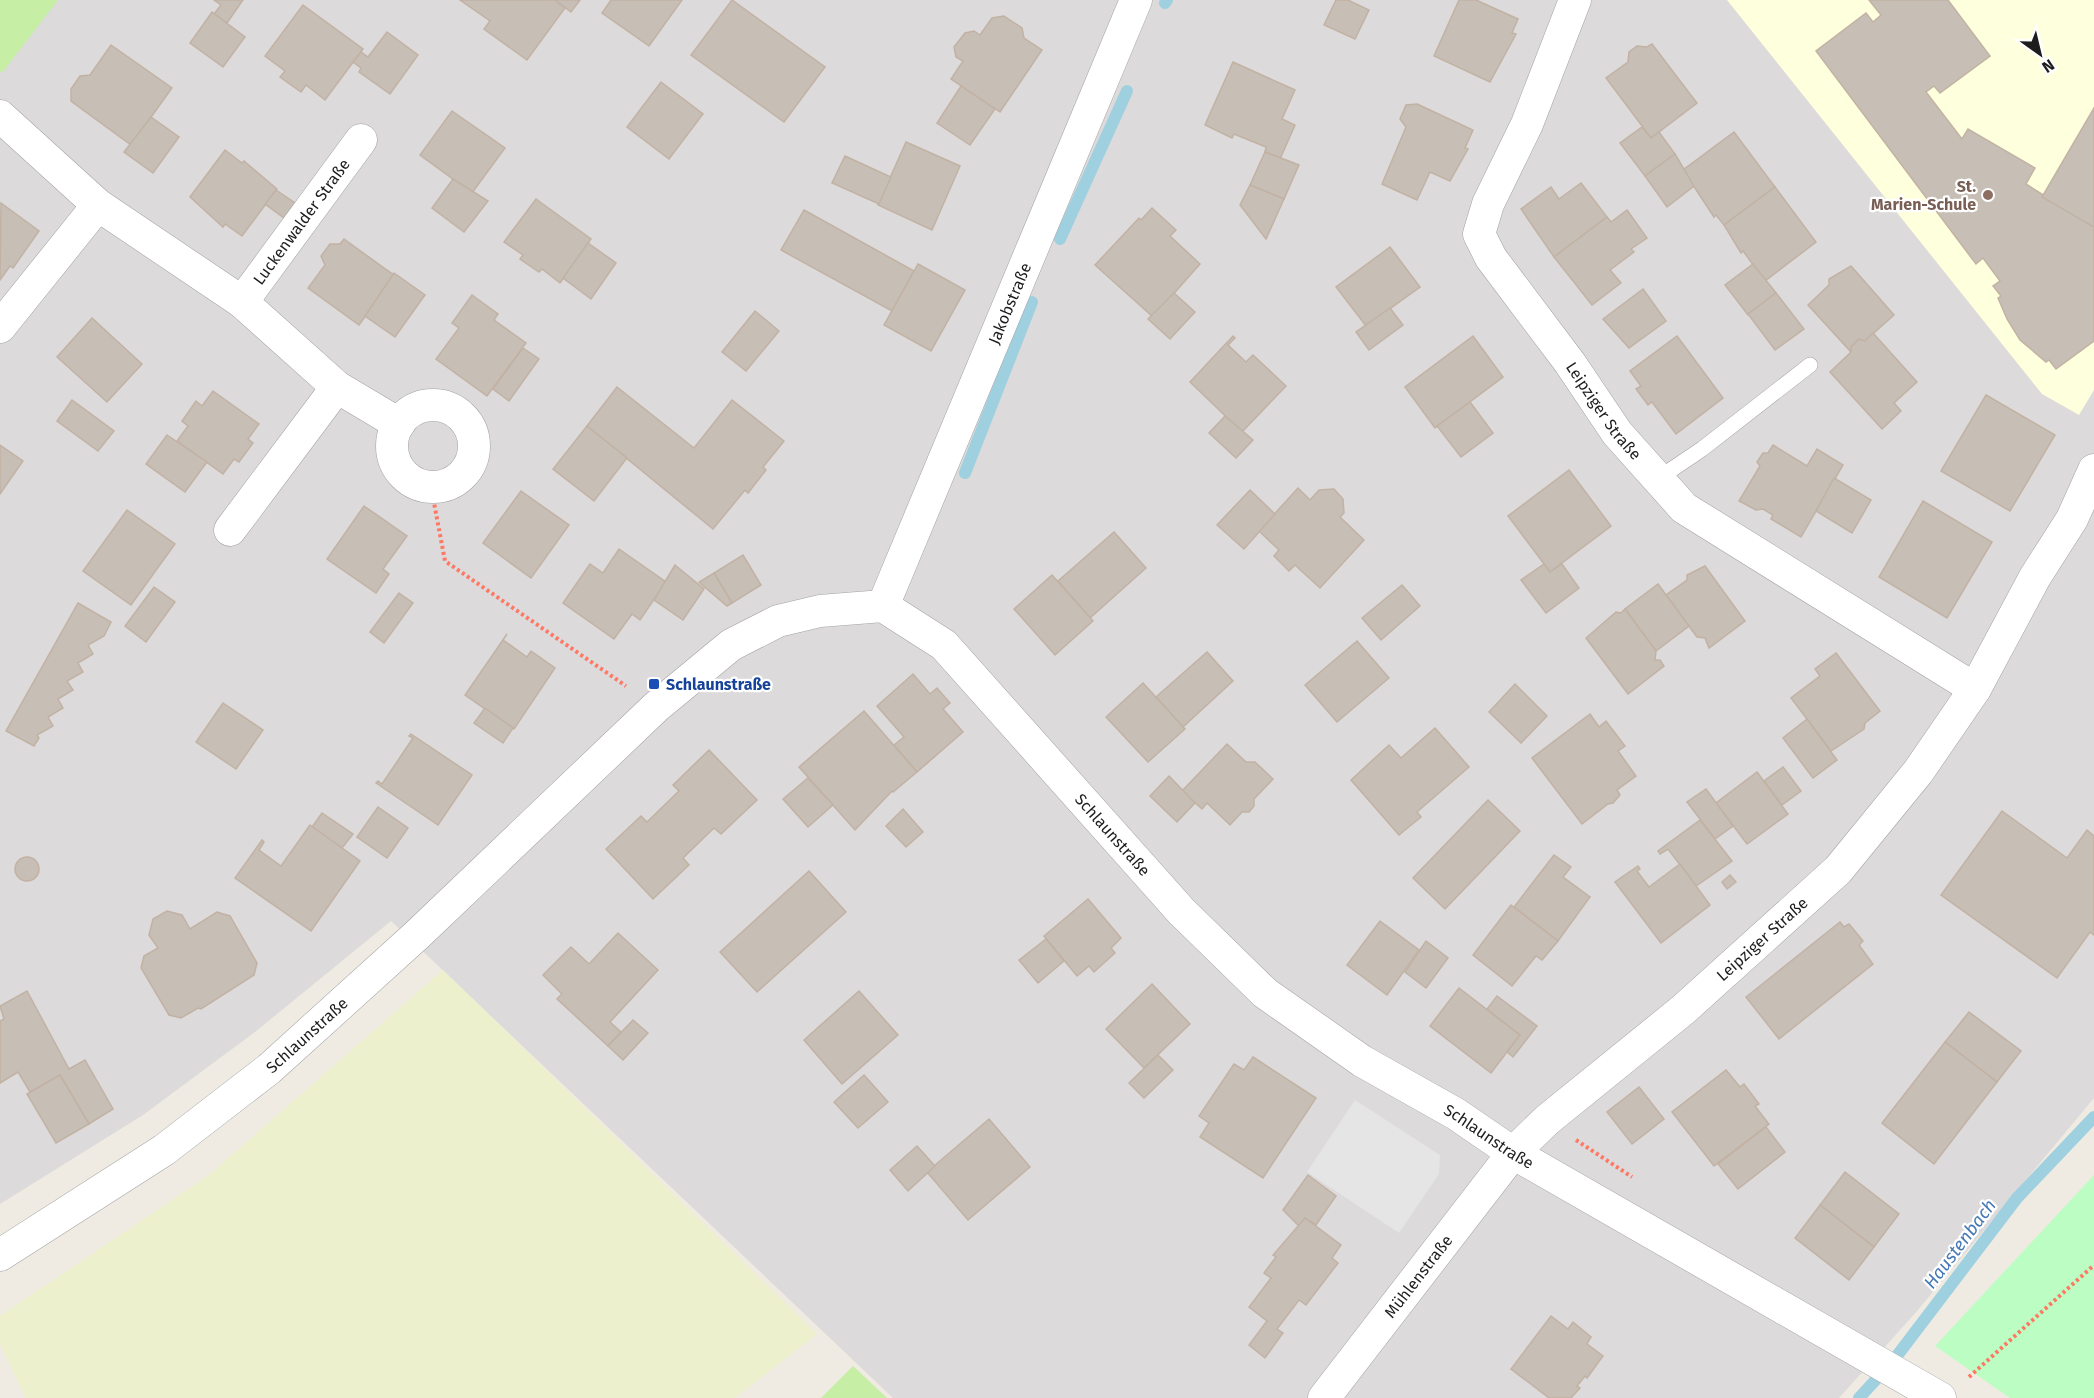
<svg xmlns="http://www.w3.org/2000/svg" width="2094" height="1398" viewBox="0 0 2094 1398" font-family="'Fira Sans',sans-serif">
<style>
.residential{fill:#dcdada}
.education{fill:#feffdc}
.farmland{fill:#ecf0cc}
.grass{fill:#c6eea4}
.park{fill:#bcfdc3}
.parking{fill:#e5e5e5}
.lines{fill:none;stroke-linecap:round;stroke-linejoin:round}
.stream{stroke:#9fd0e0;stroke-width:12}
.building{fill:#c7beb5;stroke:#c2b2a4;stroke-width:1.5}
.lane-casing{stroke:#a4a4a4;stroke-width:16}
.street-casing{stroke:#a4a4a4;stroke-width:33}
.path{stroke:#ff7864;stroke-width:4;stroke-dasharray:3 3;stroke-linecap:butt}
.lane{stroke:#fff;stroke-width:15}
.street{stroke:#fff;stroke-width:32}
.education-dot{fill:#8d6e63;stroke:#fff;stroke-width:2}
.transit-dot{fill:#1a4fb4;stroke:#fff;stroke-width:2}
.labels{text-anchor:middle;stroke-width:4.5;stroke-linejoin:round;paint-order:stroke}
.education-label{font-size:16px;font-weight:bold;fill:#785e54;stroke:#fff;text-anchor:end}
.street-label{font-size:16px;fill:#1d1d1d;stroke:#fff}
.transit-label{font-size:16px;font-weight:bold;fill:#164399;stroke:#fff;text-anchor:start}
.water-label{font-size:18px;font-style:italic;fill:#4378b4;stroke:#fff}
</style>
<rect width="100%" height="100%" fill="#efebe2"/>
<path class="residential" d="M0,0H2094V1098L1917,1311L1839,1398H893L391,921L255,1032L143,1115L0,1204Z"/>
<path class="education" d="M1727,0H2094V390L2079,415L2042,394Z"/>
<path class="farmland" d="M443,970L817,1334L735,1398H26L0,1344V1316L209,1175Z"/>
<g class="grass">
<path d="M0,0H58L2,73L0,71Z"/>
<path d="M853,1366L887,1398H821Z"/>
</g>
<path class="park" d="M2094,1175V1398H2010L1935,1346Z"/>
<path class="parking" d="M1355,1100L1440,1155L1439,1174L1399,1233L1307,1172Z"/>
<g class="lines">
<g class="stream">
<path d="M1165,3L1167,0"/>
<path d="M1060,239L1127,91"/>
<path d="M965,473L1032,302"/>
<path d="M1859,1398L1893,1361L2017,1198L2094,1117"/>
</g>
</g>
<g class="building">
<path d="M214,0H243L227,23L214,14L221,5Z"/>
<path d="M460,0H555L565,8L527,60L484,29L490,21Z"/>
<path d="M555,0H580L571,12Z"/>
<path d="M611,0H682L649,46L602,13Z"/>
<path d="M732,0L825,67L784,122L691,55Z"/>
<path d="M1336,0H1348L1369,10L1355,39L1324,25Z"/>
<path d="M1459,0H1476L1518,19L1512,33L1516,34L1490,82L1434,56Z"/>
<path d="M1869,0H1948L1990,56L1940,93L1934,86L1926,92L1962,139L1968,129L2035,168L2026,184L2094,227V341L2056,369L2049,360L2046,362L2020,340L2007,319L1998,298L2001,296L1993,286L2000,281L1983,258L1976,264L1816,51L1866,13L1873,22L1881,15Z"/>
<path d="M303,5L363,49L325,100L306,85L301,92L280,77L285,71L265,56Z"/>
<path d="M212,12L245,37L223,67L190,43Z"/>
<path d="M1004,16L1022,28L1024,38L1042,50L1000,112L951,79L963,61L956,57L954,47L965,33L974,31L980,35L992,18Z"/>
<path d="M387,32L418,55L390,94L359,72L361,68L353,62L361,52L368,57Z"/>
<path d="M1652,44L1697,103L1651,138L1606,78L1628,62L1629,52L1637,46L1647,47Z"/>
<path d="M111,45L172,88L131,145L71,101V89L80,76L90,75Z"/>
<path d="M1233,62L1295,90L1282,119L1295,125L1280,159L1265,152L1266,147L1234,134L1232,138L1205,125Z"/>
<path d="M661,82L703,114L669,159L627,127Z"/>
<path d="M961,86L995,109L970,145L937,123Z"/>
<path d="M1417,104L1473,130L1465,148L1468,149L1450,181L1430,172L1417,200L1382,184L1406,127L1400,119L1406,105Z"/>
<path d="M2094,108V227L2042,197Z"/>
<path d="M452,111L505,148L472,193L420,155Z"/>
<path d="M151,117L179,137L153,173L124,152Z"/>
<path d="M1642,127L1651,138L1659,132L1675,154L1645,176L1620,143Z"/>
<path d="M1734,132L1775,187L1724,225L1716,215L1714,217L1683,170Z"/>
<path d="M906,142L960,166L932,230L878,205Z"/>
<path d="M225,150L242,163L244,161L277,189L242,236L225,224L223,227L190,197Z"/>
<path d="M1265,152L1299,165L1284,199L1250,185Z"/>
<path d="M1675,154L1694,186L1667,207L1645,176Z"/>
<path d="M845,156L891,177L879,204L832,183Z"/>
<path d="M453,179L488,201L464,232L432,208Z"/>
<path d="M1581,183L1607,217L1554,257L1521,209L1551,187L1559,199Z"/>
<path d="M1250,185L1284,199L1266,239L1240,205Z"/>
<path d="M1775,187L1816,242L1765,281L1743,251L1741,253L1724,225Z"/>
<path d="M276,190L295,203L284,218L265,204Z"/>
<path d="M536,199L591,239L560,283L542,269L539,272L520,259L523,255L504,242Z"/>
<path d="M1,203L39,231L13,268L10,266L0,280Z"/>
<path d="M1152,208L1176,230L1170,236L1200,264L1153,317L1095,265L1139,218L1141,220Z"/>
<path d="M804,210L914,271L892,311L781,250Z"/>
<path d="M1627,210L1647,238L1631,249L1634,252L1610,270L1621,283L1592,305L1554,257L1607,217L1611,222Z"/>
<path d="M344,239L395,276L359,325L308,288L325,265L321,256L330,244H340Z"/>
<path d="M588,243L616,263L591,299L563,278Z"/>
<path d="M1390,247L1420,287L1366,326L1336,287Z"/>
<path d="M918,264L965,290L931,351L884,325Z"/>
<path d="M1753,264L1776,293L1748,315L1725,285Z"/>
<path d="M1851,266L1894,315L1865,341L1859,339L1851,347V352L1808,305L1829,285V279Z"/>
<path d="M394,273L425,295L395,337L365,316Z"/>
<path d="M1643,289L1666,321L1629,348L1603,319Z"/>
<path d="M1174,293L1195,312L1170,339L1148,319Z"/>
<path d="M1776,293L1804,329L1775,350L1748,314Z"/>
<path d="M472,295L498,314L494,320L526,343L487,396L436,359L459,328L452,323Z"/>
<path d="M1390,308L1403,325L1369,350L1356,332Z"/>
<path d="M755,311L779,331L746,371L722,352Z"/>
<path d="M92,318L142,364L107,402L57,357Z"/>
<path d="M1873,333L1917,382L1894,403L1901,411L1882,429L1830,372L1851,352V347L1859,339L1865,341Z"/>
<path d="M1233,336L1235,338L1228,345L1246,362L1253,355L1286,386L1242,432L1190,382Z"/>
<path d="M1473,336L1503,377L1435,428L1405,387Z"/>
<path d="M1677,336L1723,398L1676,434L1652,402L1648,405L1636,389L1641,386L1630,371Z"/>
<path d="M523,348L539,359L509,401L493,389Z"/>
<path d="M617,387L694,448L732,400L784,441L763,467L766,470L748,493L745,490L713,529L587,426Z"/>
<path d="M213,391L259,424L248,439L253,443L239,462L234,459L223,474L177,441L188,426L182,421L196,401L202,406Z"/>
<path d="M1986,395L2055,435L2010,511L1941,471Z"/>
<path d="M72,400L114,431L98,451L57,421Z"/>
<path d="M1470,402L1493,433L1461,457L1437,426Z"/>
<path d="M1225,416L1253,440L1236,458L1209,433Z"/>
<path d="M587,426L627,458L594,501L553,469Z"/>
<path d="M167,435L207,462L185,492L146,464Z"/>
<path d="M0,445L23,461L0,494Z"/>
<path d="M1773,445L1807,466L1817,449L1843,465L1801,537L1771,519L1773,515L1763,509L1756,510L1739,501L1760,466L1757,462L1763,453H1768Z"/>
<path d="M1569,470L1611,526L1550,572L1508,516Z"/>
<path d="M1834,478L1871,500L1852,533L1816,511Z"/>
<path d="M1298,488L1310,500L1319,490L1334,489L1343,499L1344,513L1340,517L1364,540L1320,588L1295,565L1289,571L1274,556L1279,550L1259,531Z"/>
<path d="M1250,490L1275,514L1244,549L1217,525Z"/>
<path d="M521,491L569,525L531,578L483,543Z"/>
<path d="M1923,501L1992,542L1947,618L1879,577Z"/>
<path d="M364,506L407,536L383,569L389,574L376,593L327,559Z"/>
<path d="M127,510L175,544L131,605L83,571Z"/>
<path d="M1114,532L1146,568L1090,618L1058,581Z"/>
<path d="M619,549L666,582L640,620L632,614L614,639L563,603L590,564L603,573Z"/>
<path d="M743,555L761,585L732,603L714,573Z"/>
<path d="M1544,564L1550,572L1562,564L1579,588L1546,613L1521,580Z"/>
<path d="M675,565L704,589L683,620L654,600Z"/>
<path d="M1705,566L1745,621L1709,648L1705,638L1697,637L1666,595L1687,580V575Z"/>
<path d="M714,573L732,603L727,606L699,582Z"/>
<path d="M1052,575L1093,621L1055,655L1014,609Z"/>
<path d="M1658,584L1689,626L1656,651L1625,609Z"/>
<path d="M1402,585L1420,606L1381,640L1362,618Z"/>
<path d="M154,587L175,602L146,642L125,626Z"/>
<path d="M399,593L413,603L384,643L370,632Z"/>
<path d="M78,603L111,622L104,636L88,645L93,654L78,663L83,672L67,681L73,690L58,699L63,708L48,717L53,726L37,735L39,738L34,746L6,731Z"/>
<path d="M1625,609L1656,651L1655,660H1660L1664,666L1628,694L1586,638L1616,612L1621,613Z"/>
<path d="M507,634L503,640L527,657L531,651L555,668L514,729L465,695Z"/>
<path d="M1357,641L1389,678L1337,722L1305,685Z"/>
<path d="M1207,652L1233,681L1183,727L1156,697Z"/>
<path d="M1836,653L1880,711L1865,723L1864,729L1831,751L1791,698L1820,676L1815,669Z"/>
<path d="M913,674L930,694L937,688L950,703L943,709L963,732L917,772L894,745L904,737L877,706Z"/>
<path d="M1143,683L1185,729L1148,762L1106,717Z"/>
<path d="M1515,684L1547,716L1521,743L1489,712Z"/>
<path d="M223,703L263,730L236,769L196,742Z"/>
<path d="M485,708L513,728L503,743L474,723Z"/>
<path d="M864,711L917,772L893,792L892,791L855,830L799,767Z"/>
<path d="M1590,714L1599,727L1606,721L1625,746L1618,751L1636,776L1617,790L1620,795L1613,803L1608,804L1582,824L1532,758Z"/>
<path d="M1807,719L1837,760L1813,778L1783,738Z"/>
<path d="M1435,728L1469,767L1417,812L1421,817L1399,835L1351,780L1389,745L1401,758Z"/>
<path d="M411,734L472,775L438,825L376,783L378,781L382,784L413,738L409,736Z"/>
<path d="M1227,744L1246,762H1255L1273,779L1254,799V806L1249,812H1242L1230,825L1207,803L1202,809L1182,791Z"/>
<path d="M709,750L757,800L721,834L714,828L683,858L689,865L653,899L606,849L641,816L647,822L679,791L673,785Z"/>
<path d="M1783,767L1801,791L1782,805L1764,781Z"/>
<path d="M1757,772L1788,814L1747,844L1716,803Z"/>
<path d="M1169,776L1195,803L1177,822L1150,796Z"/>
<path d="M808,778L833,805L808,827L783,799Z"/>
<path d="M1706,789L1733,826L1715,839L1687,802Z"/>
<path d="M1488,800L1520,831L1445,909L1413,878Z"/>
<path d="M378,807L408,828L387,858L357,837Z"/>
<path d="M903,809L923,832L906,847L886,826Z"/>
<path d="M2002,811L2067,858L2087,830L2094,836V935L2090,932L2057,978L1941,895Z"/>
<path d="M322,813L353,834L342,848L312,827Z"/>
<path d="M1700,820L1732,861L1696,886L1668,849L1660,854L1658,851Z"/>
<path d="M310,825L360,861L311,931L235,878L262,840L264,842L259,850L281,866Z"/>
<path d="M1554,855L1571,867L1563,877L1590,897L1558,941L1514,907Z"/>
<circle cx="27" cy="869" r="12"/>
<path d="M1680,864L1710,905L1661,943L1615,882L1638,866L1640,869L1637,871L1649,887Z"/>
<path d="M809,871L846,912L757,992L720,952Z"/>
<path d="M1730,875L1736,882L1727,889L1722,882Z"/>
<path d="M1088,899L1121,938L1111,948L1115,953L1094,972L1089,966L1077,976L1044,936Z"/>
<path d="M1511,905L1558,941L1542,960L1536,956L1512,986L1473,955Z"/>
<path d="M167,911L182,915L190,929L217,912L230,916L257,963L254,975L201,1009L198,1008L181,1018L169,1015L141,968L144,956L158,948L149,935L153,919Z"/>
<path d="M1380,921L1419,950L1387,995L1347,965Z"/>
<path d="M1840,922L1844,927L1849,924L1863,941L1859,945L1873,964L1779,1039L1746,997Z"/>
<path d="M618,933L658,970L610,1022L621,1032L608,1046L557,999L562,994L543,975L571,947L589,964Z"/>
<path d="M1046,939L1064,961L1038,983L1019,960Z"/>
<path d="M1426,941L1448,958L1426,988L1405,972Z"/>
<path d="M1152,984L1190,1024L1144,1068L1106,1029Z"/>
<path d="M1459,988L1520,1035L1491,1073L1430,1026Z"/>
<path d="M27,991L69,1069L85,1060L113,1109L89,1124L60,1075L30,1092L18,1072L0,1083V1021L4,1019L0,1006Z"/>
<path d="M859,991L898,1035L842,1084L804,1040Z"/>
<path d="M1497,996L1537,1026L1513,1057L1507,1052L1520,1035L1487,1009Z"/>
<path d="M1969,1012L2021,1051L1997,1082L1945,1042Z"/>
<path d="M633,1020L648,1033L623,1060L608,1046Z"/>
<path d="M1945,1042L1997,1082L1934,1164L1882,1123Z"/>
<path d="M1158,1055L1173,1070L1144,1098L1129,1083Z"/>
<path d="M1253,1057L1316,1098L1263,1178L1200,1137L1209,1123L1199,1116L1234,1064L1244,1070Z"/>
<path d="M1726,1070L1740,1087L1744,1084L1759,1104L1755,1106L1769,1124L1714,1166L1672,1112Z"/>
<path d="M60,1075L89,1124L56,1143L27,1094Z"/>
<path d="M864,1075L888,1102L858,1128L834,1102Z"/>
<path d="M1639,1087L1664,1119L1632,1144L1607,1112Z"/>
<path d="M989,1119L1030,1167L968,1220L927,1172Z"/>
<path d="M1766,1127L1785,1152L1738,1189L1718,1164Z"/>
<path d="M917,1146L935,1166L908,1191L890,1170Z"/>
<path d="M1845,1172L1899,1214L1874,1247L1820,1205Z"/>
<path d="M1308,1175L1336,1196L1316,1225L1305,1218L1299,1226L1283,1210Z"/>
<path d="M1820,1205L1874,1247L1849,1280L1795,1238Z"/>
<path d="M1305,1218L1341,1245L1332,1258L1338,1263L1306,1305L1299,1300L1277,1329L1283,1333L1265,1358L1249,1345L1267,1321L1249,1307L1271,1278L1264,1273L1276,1257L1273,1255Z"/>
<path d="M1551,1316L1568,1329L1573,1322L1591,1337L1587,1344L1603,1356L1587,1378L1585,1376L1577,1386L1580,1388L1571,1398H1549L1511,1369Z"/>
</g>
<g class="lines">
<defs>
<path id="lane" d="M1659,478L1702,449L1810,365"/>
<g id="street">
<path id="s1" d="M1575,0L1527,124L1488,204L1479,234L1491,258L1570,363L1617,433L1684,508L1975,689"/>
<path d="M0,116L98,205L242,302L337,387L399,424"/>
<path id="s2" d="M242,302L361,140"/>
<path d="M0,327L98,205"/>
<circle cx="433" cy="446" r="41"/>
<path d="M230,530L337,387"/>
<path id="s3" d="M883,606L1136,0"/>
<path id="s4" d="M0,1255L164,1150L269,1069L417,935L656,707L731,645L778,621L820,611L883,606L944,645L1181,911L1265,993L1362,1061L1456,1114L1513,1153L1940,1398"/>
<path id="s5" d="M1324,1398L1513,1153L1547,1120L1684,1009L1838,870L1918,772L1975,689L2035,577L2072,519L2094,470"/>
</g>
</defs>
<use href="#lane" class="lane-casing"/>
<use href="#street" class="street-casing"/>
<g class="path">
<path d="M431,487L445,561L626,686"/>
<path d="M1576,1140L1632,1177"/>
<path d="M1969,1377L2094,1265"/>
</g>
<use href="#lane" class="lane"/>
<use href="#street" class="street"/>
</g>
<circle class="education-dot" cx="1988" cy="195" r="6"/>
<rect class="transit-dot" x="648" y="678" width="12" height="12" rx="3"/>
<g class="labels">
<g class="education-label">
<text x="1976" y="192">St.<tspan x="1976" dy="18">Marien-Schule</tspan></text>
</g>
<g class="street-label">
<text dy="6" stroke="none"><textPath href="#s2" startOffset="100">Luckenwalder Straße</textPath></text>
<text dy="6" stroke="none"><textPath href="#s3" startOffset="328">Jakobstraße</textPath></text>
<text dy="6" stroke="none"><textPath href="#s1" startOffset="470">Leipziger Straße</textPath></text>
<text dy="6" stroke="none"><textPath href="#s4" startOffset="1440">Schlaunstraße</textPath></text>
<text dy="6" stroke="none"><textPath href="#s5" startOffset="638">Leipziger Straße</textPath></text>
<text dy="6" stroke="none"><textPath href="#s4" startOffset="378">Schlaunstraße</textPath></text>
<text dy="6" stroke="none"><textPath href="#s4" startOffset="1926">Schlaunstraße</textPath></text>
<text dy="6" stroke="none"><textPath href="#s5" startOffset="154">Mühlenstraße</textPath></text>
</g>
<g class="transit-label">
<text x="666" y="690">Schlaunstraße</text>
</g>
<g class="water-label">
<text transform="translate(1960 1244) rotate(-53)" y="6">Haustenbach</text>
</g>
</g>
<g transform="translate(2040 54) rotate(146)" stroke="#ffffff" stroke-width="4.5" paint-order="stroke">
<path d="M0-4.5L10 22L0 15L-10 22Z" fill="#1d1d1d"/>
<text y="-9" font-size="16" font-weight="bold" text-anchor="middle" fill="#1d1d1d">N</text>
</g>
</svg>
